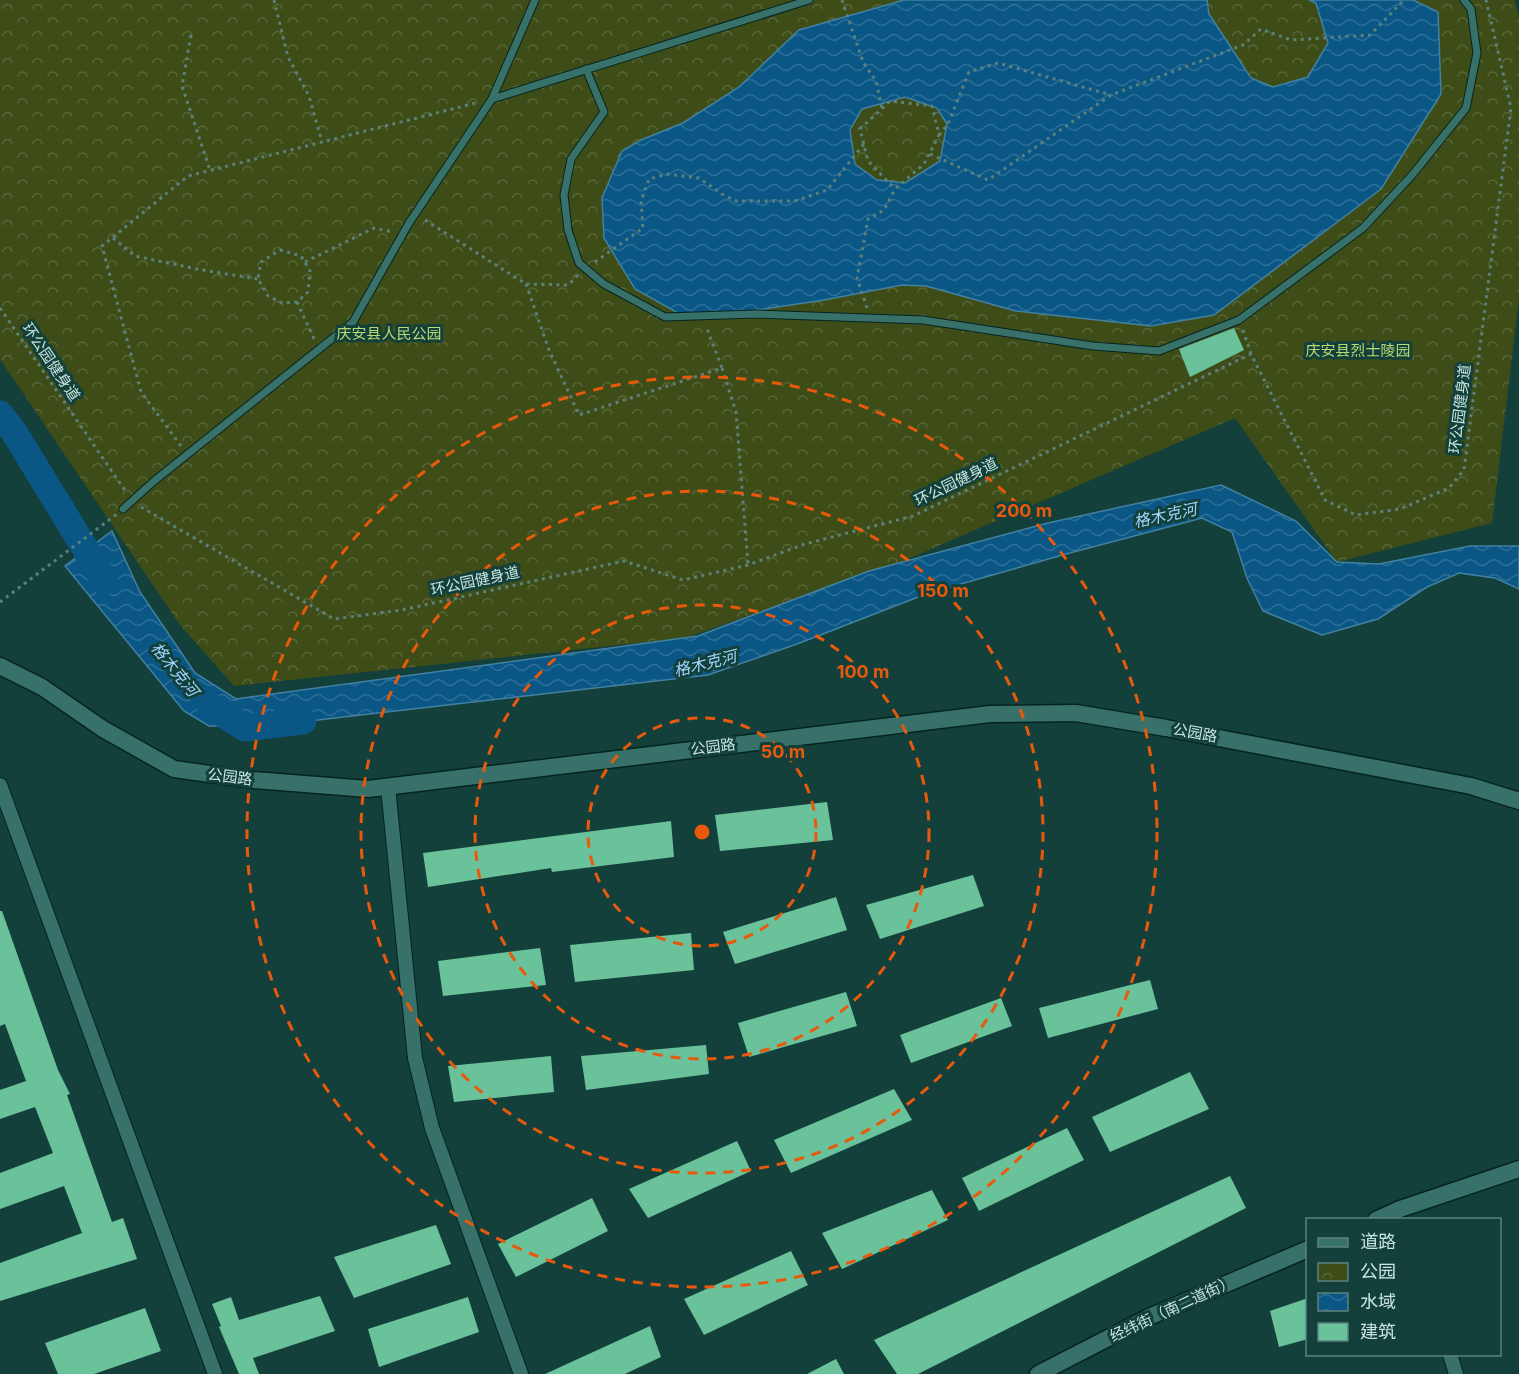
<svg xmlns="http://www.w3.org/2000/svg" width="1519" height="1374" viewBox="0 0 1519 1374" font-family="Inter,'Noto Sans SC',sans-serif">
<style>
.park{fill:url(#park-crowns)}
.water{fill:url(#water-waves);stroke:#4381a1;stroke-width:1.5;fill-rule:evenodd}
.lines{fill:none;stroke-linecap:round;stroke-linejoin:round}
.river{stroke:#0a5786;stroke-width:27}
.building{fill:#6ac29b}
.service-casing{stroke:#052420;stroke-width:9}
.minor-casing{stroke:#052420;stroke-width:16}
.tertiary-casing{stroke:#052420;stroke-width:19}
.path{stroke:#5b817b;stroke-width:3;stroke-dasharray:3 4.5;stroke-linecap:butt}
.service{stroke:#387169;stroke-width:7}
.minor{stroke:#387169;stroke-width:14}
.tertiary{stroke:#387169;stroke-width:16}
.ring{fill:none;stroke:#e8590c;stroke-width:3;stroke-dasharray:10 8}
.labels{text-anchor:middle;stroke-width:6;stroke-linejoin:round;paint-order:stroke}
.park-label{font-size:15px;fill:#b8d873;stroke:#13403a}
.street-label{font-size:15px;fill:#c8e4df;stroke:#13403a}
.water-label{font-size:16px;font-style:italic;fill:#a1d4fe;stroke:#13403a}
.centre{fill:#e8590c;stroke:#13403a;stroke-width:3}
.ring-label{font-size:18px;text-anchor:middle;font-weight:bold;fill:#e8590c;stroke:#13403a;stroke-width:6;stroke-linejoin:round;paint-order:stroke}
</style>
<defs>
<pattern id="park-crowns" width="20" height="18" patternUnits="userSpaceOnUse" patternTransform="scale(1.5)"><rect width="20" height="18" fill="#3e4d17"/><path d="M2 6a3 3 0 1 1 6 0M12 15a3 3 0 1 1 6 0" fill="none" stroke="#586638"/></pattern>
<pattern id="water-waves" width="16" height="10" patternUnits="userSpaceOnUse" patternTransform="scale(1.5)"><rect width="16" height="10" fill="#0a5786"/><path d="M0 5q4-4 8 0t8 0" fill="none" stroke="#2c6f97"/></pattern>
</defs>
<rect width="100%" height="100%" fill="#13403a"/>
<path class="park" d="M0,0H1514L1519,16V299L1492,523L1337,562L1235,418L901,562L685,638L234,686L180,625L0,359Z"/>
<g class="water">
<path d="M904,0H1207L1209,14L1251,78L1273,87L1308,77L1328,43L1316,3L1309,0H1413L1438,12L1441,94L1381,189L1214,315L1151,326L1016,311L926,286L902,285L824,300L731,314L678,313L635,289L604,238L602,198L622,151L641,140L683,123L739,87L799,30ZM905,97L937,108L947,124L940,161L905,183L877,180L855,164L850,130L862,109Z"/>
<path d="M1221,485L1296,521L1337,562L1379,564L1470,546H1519V589L1495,578L1459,573L1427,587L1378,619L1322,635L1263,611L1247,578L1232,532L1202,518L1066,554L926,594L797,644L708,675L266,726H209L184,711L65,566L112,531L140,592L195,673L236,699L698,636L869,571L1048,523Z"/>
</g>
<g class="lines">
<g class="river">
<path d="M0,414L14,432L105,581"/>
<path d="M210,706L245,728L303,721"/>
</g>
</g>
<g class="building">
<path d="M1234,328L1244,350L1190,377L1179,349Z"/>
<path d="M827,802L833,840L720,851L715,815Z"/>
<path d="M671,821L674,857L552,872L551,868L428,887L423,853Z"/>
<path d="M973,875L984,906L880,939L866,905Z"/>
<path d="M836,897L847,930L735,964L723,932Z"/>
<path d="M0,911H2L58,1070L70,1094L67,1095L112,1222L123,1218L137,1259L0,1301V1263L82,1233L64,1186L0,1209V1173L53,1153L35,1107L0,1119V1090L26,1081L5,1024L0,1026Z"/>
<path d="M691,933L694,970L575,982L570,945Z"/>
<path d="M540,948L546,985L443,996L438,961Z"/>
<path d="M1150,980L1158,1009L1048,1038L1039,1008Z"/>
<path d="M846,992L857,1026L749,1057L738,1023Z"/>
<path d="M1001,998L1012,1026L911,1063L900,1035Z"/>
<path d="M706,1045L709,1074L586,1090L581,1056Z"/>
<path d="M551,1056L554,1092L454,1102L448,1066Z"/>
<path d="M1190,1072L1209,1109L1110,1152L1092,1117Z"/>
<path d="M894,1089L912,1120L791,1173L774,1140Z"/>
<path d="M1067,1128L1084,1160L979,1211L962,1178Z"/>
<path d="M737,1141L751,1171L648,1218L629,1189Z"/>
<path d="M1230,1176L1246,1208L918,1374H897L874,1340Z"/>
<path d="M932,1190L948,1220L842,1269L822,1233Z"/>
<path d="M592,1198L608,1231L516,1277L498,1244Z"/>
<path d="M436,1225L451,1264L354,1298L334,1257Z"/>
<path d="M791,1251L808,1285L704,1335L684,1299Z"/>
<path d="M320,1296L335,1331L253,1358L259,1374H239L219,1327L221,1326L212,1304L231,1297L239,1320Z"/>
<path d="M468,1297L479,1332L379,1367L368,1329Z"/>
<path d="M1308,1298V1339L1279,1347L1270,1311Z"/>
<path d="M145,1308L161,1351L94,1374H58L45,1343Z"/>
<path d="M650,1326L661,1357L625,1374H545Z"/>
<path d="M836,1359L844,1374H807Z"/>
</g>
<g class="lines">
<defs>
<g id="service">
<path d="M586,69L604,112L571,159L564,195L568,230L579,263L604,284L665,317L755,314L923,320L1093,346L1159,351L1239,320L1363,228L1413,174L1466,108L1477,53L1471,9L1464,0"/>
<path d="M492,99L809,0"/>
<path d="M123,509L154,481L353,322L409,223L492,99L535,0"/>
</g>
<g id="minor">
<path d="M0,785L215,1374"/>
<path d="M388,787L415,1058L432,1128L521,1374"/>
<path d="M1450,1354L1456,1374"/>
</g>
<g id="tertiary">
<path d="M0,666L42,687L103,729L174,769L253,780L368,789L990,714L1076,713L1166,728L1471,786L1519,801"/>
<path d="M1376,1220L1400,1209L1519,1169"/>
<path d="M1038,1374L1149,1317L1308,1249"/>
</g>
</defs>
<use href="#service" class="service-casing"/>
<use href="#minor" class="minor-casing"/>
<use href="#tertiary" class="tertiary-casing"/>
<g class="path">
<path d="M274,0L288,57L309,96L322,142"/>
<path d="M842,0L863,62L876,81L882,109"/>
<path d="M191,35L182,86L210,170"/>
<path d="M939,135L948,124L969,72L998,63L1111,95"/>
<path d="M930,154L988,180L1111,95L1243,45L1261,29L1291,40L1370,35L1404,0"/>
<path d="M425,220L526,284L568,285L578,275"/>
<path d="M113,238L135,256L202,270L258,279"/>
<path d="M280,250L301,256L310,271L308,292L297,302L282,303L268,296L258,279L261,262Z"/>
<path d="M305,262L374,228L392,232"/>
<path d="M595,262L643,228L641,201L649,179L667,174L699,178L722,194L736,201H795L827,190L864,144"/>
<path d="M526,284L549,350L579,415L722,368L706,326"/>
<path d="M297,302L315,341"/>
<path d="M0,308L126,492"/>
<path d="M867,308L857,278L868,219L884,210L895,189L924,164L939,135L932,106L890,101L860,129L868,161L895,189"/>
<path d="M1243,330L1251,354"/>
<path d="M722,368L736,412L748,564"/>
<path d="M181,446L141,392L102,246L188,176L476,103"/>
<path d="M141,507L334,619L402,610L624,561L683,580L748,565L805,544L913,516L1251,354L1325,500L1356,515L1400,509L1449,488L1464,470L1511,108L1486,0"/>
<path d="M0,602L117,514"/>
</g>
<use href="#service" class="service"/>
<use href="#minor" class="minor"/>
<use href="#tertiary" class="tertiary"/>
</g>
<g class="ring">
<circle cx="702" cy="832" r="114"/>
<circle cx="702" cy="832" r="227"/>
<circle cx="702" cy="832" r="341"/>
<circle cx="702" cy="832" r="455"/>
</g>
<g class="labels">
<g class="park-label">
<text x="389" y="339">庆安县人民公园</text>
<text x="1358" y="356">庆安县烈士陵园</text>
</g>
<g class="street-label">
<text transform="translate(51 362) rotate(56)" y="5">环公园健身道</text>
<text transform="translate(1460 409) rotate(-83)" y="5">环公园健身道</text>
<text transform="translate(956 482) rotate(-26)" y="5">环公园健身道</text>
<text transform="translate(475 581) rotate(-12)" y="5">环公园健身道</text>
<text transform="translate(1195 733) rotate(10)" y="5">公园路</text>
<text transform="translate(713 747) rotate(-7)" y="5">公园路</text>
<text transform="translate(230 777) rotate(7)" y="5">公园路</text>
<text transform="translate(1172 1309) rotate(-25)" y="5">经纬街（南二道街）</text>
</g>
<g class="water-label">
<text transform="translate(1165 515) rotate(-12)" y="6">格木克河</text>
<text transform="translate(705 663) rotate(-14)" y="6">格木克河</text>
<text transform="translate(175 669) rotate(51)" y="6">格木克河</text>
</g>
</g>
<circle cx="702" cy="832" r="9" class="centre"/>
<g class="ring-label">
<text x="1024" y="517">200 m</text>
<text x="943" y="597">150 m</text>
<text x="863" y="678">100 m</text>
<text x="783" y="758">50 m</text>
</g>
<rect x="1306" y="1218" width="195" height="138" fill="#13403a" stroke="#5b827c" stroke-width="1.5"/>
<rect x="1318" y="1238" width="30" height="9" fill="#387169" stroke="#5b827c" stroke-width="1.5"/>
<text x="1360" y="1248" font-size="18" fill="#c8e4df">道路</text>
<rect x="1318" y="1263" width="30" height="18" fill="url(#park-crowns)" stroke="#5b827c" stroke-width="1.5"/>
<text x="1360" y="1278" font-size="18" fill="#c8e4df">公园</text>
<rect x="1318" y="1293" width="30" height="18" fill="url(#water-waves)" stroke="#5b827c" stroke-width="1.5"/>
<text x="1360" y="1308" font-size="18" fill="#c8e4df">水域</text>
<rect x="1318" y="1323" width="30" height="18" fill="#6ac29b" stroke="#5b827c" stroke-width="1.5"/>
<text x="1360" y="1338" font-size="18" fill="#c8e4df">建筑</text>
</svg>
